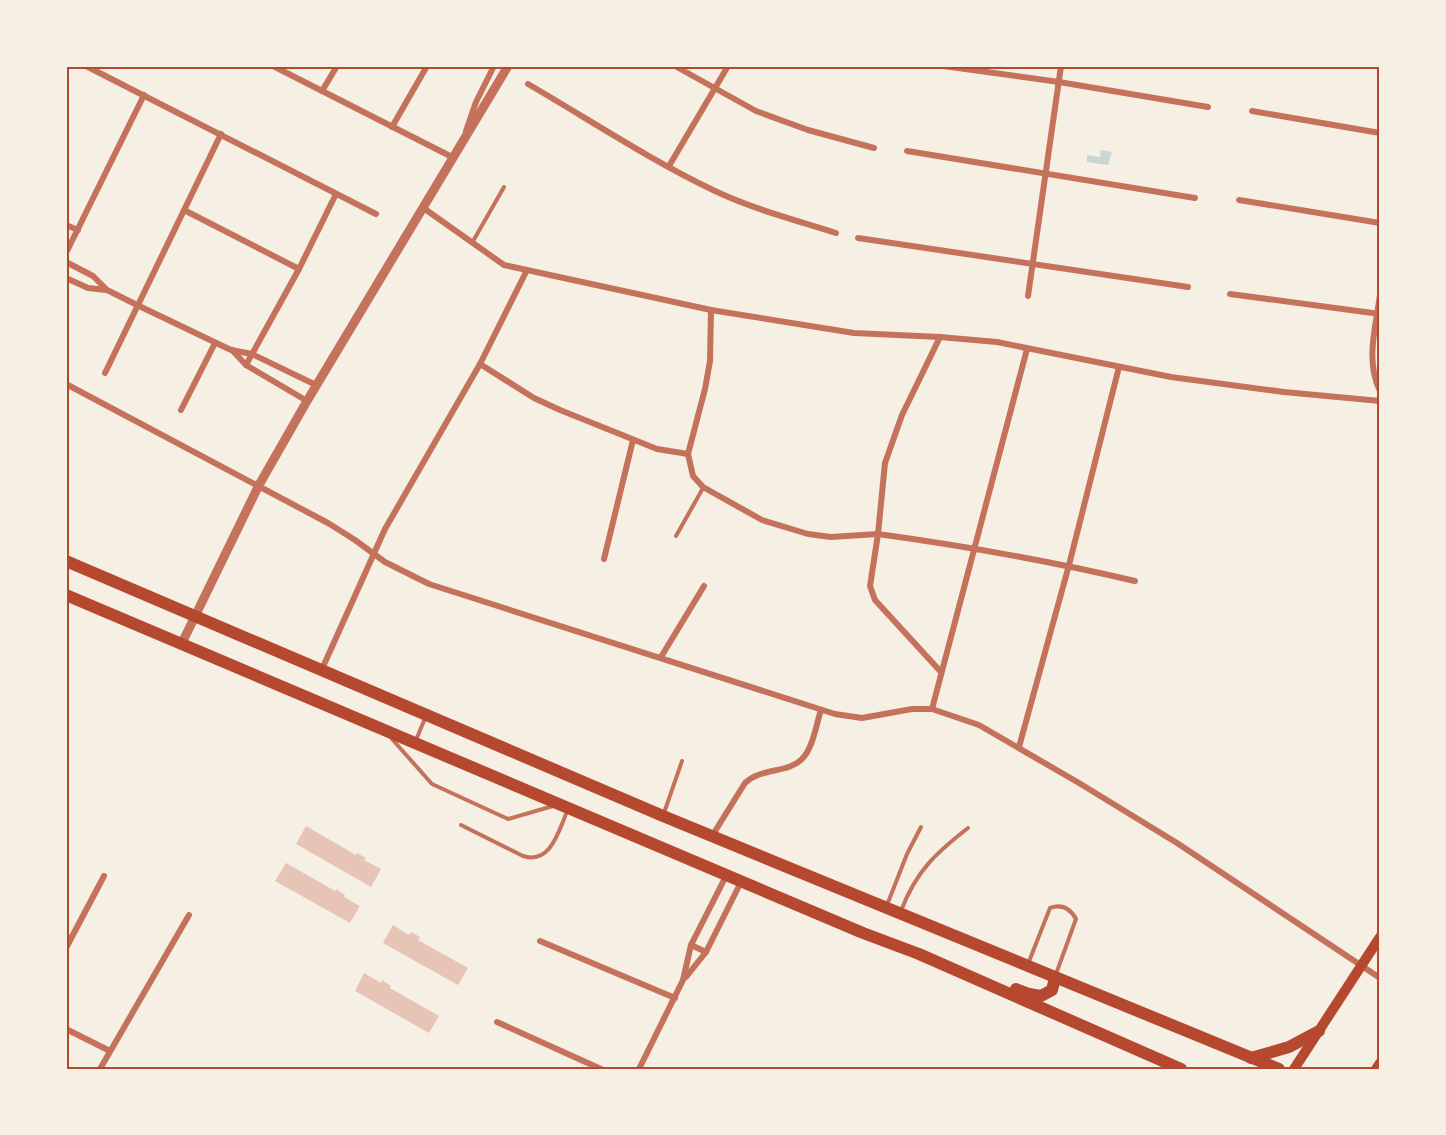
<svg xmlns="http://www.w3.org/2000/svg" width="1446" height="1135" viewBox="0 0 1446 1135" font-family="Commissioner,sans-serif">
<style>
.water{fill:#c9d6d2}
.building{fill:#e6c5b7}
.lines{fill:none;stroke-linecap:round;stroke-linejoin:round}
.service{stroke:#c5725c;stroke-width:4}
.minor{stroke:#c5725c;stroke-width:6}
.tertiary{stroke:#c5725c;stroke-width:9}
.secondary{stroke:#b5482f;stroke-width:10}
.primary{stroke:#b5482f;stroke-width:12}
.neatline{fill:none;stroke:#b5482f;stroke-width:2}
</style>
<rect width="100%" height="100%" fill="#f6efe4"/>
<path class="water" d="M1101,150L1112,152L1108,165L1087,162V155L1100,157Z"/>
<g class="building">
<path d="M306,826L356,855L357,853L366,858L364,860L381,869L371,887L296,844Z"/>
<path d="M286,863L335,891L336,889L345,895L344,897L360,906L350,923L275,881Z"/>
<path d="M393,925L409,935L411,932L420,937L418,940L468,968L458,985L383,943Z"/>
<path d="M364,973L381,983L382,980L391,986L390,988L439,1016L429,1033L355,991Z"/>
</g>
<g class="lines">
<g class="service">
<path d="M472,243L504,187"/>
<path d="M676,536L703,488"/>
<path d="M392,739L432,784L508,819L553,806"/>
<path d="M416,740L426,716"/>
<path d="M664,813L682,761"/>
<path d="M461,825L523,856C551,865 559,830 568,809"/>
<path d="M887,905L907,854L921,827"/>
<path d="M901,911C916,871 936,853 968,828"/>
<path d="M1028,964L1050,908C1061,904 1070,908 1076,919L1056,974"/>
</g>
<g class="minor">
<path d="M86,66L376,214"/>
<path d="M273,66L452,157"/>
<path d="M675,66L756,111L808,130L874,148"/>
<path d="M943,66L1059,82L1208,107"/>
<path d="M528,84C590,120 650,160 715,191C753,209 795,220 836,233"/>
<path d="M322,91L337,66"/>
<path d="M1252,111L1380,133"/>
<path d="M392,127L427,66"/>
<path d="M466,131L476,102L494,66"/>
<path d="M907,151L1195,198"/>
<path d="M669,166L728,66"/>
<path d="M1239,200L1380,223"/>
<path d="M422,207L504,265L711,310L854,333L940,337L997,342L1171,377L1284,392L1380,401"/>
<path d="M184,210L299,269"/>
<path d="M66,225L78,230"/>
<path d="M858,238L1188,287"/>
<path d="M66,253L144,95"/>
<path d="M66,262L93,276L107,290L137,305L231,350L252,354L316,385"/>
<path d="M66,278L88,288L106,290"/>
<path d="M1230,294L1380,314"/>
<path d="M1380,295C1376,326 1365,361 1380,391"/>
<path d="M1028,296L1061,66"/>
<path d="M232,350L246,365L307,401"/>
<path d="M480,364L534,398L560,410L657,449L688,454L705,389L710,361L711,310"/>
<path d="M246,365L299,269L336,194"/>
<path d="M105,373L221,134"/>
<path d="M66,384L328,523L355,540L385,562L429,584L835,714L862,718L912,709H932L979,725L1079,783L1177,843L1380,978"/>
<path d="M181,410L215,343"/>
<path d="M688,454L693,476L703,487L762,520L808,534L831,537L878,534L885,463L902,415L940,337"/>
<path d="M604,559L633,440"/>
<path d="M661,657L704,586"/>
<path d="M322,669L385,529L480,364L527,270"/>
<path d="M941,672L875,600L870,586L878,534C965,546 1050,561 1135,581"/>
<path d="M932,709L1027,349"/>
<path d="M1019,747L1069,565L1119,367"/>
<path d="M712,836L745,783C762,767 787,774 802,759C813,748 816,725 821,710"/>
<path d="M540,941L675,998"/>
<path d="M691,945L706,952"/>
<path d="M66,948L104,876"/>
<path d="M686,977L706,952L742,880"/>
<path d="M497,1022L601,1069"/>
<path d="M66,1029L110,1051"/>
<path d="M100,1069L189,915"/>
<path d="M639,1069L683,980L691,945L727,874"/>
</g>
<path class="tertiary" d="M181,645L259,485L307,401L508,66"/>
<g class="secondary">
<path d="M1294,1069L1380,937"/>
<path d="M1376,1069L1380,1063"/>
</g>
<g class="primary">
<path d="M66,561L663,816L1279,1069"/>
<path d="M66,595L863,933L919,954L1181,1069"/>
<path d="M1016,989L1029,994L1041,996L1052,990L1055,978"/>
<path d="M1251,1058L1289,1047L1319,1031"/>
</g>
</g>
<rect width="1446" height="1135" fill="none" stroke="#f6efe4" stroke-width="135"/>
<rect x="68" y="68" width="1310" height="1000" class="neatline"/>
</svg>
